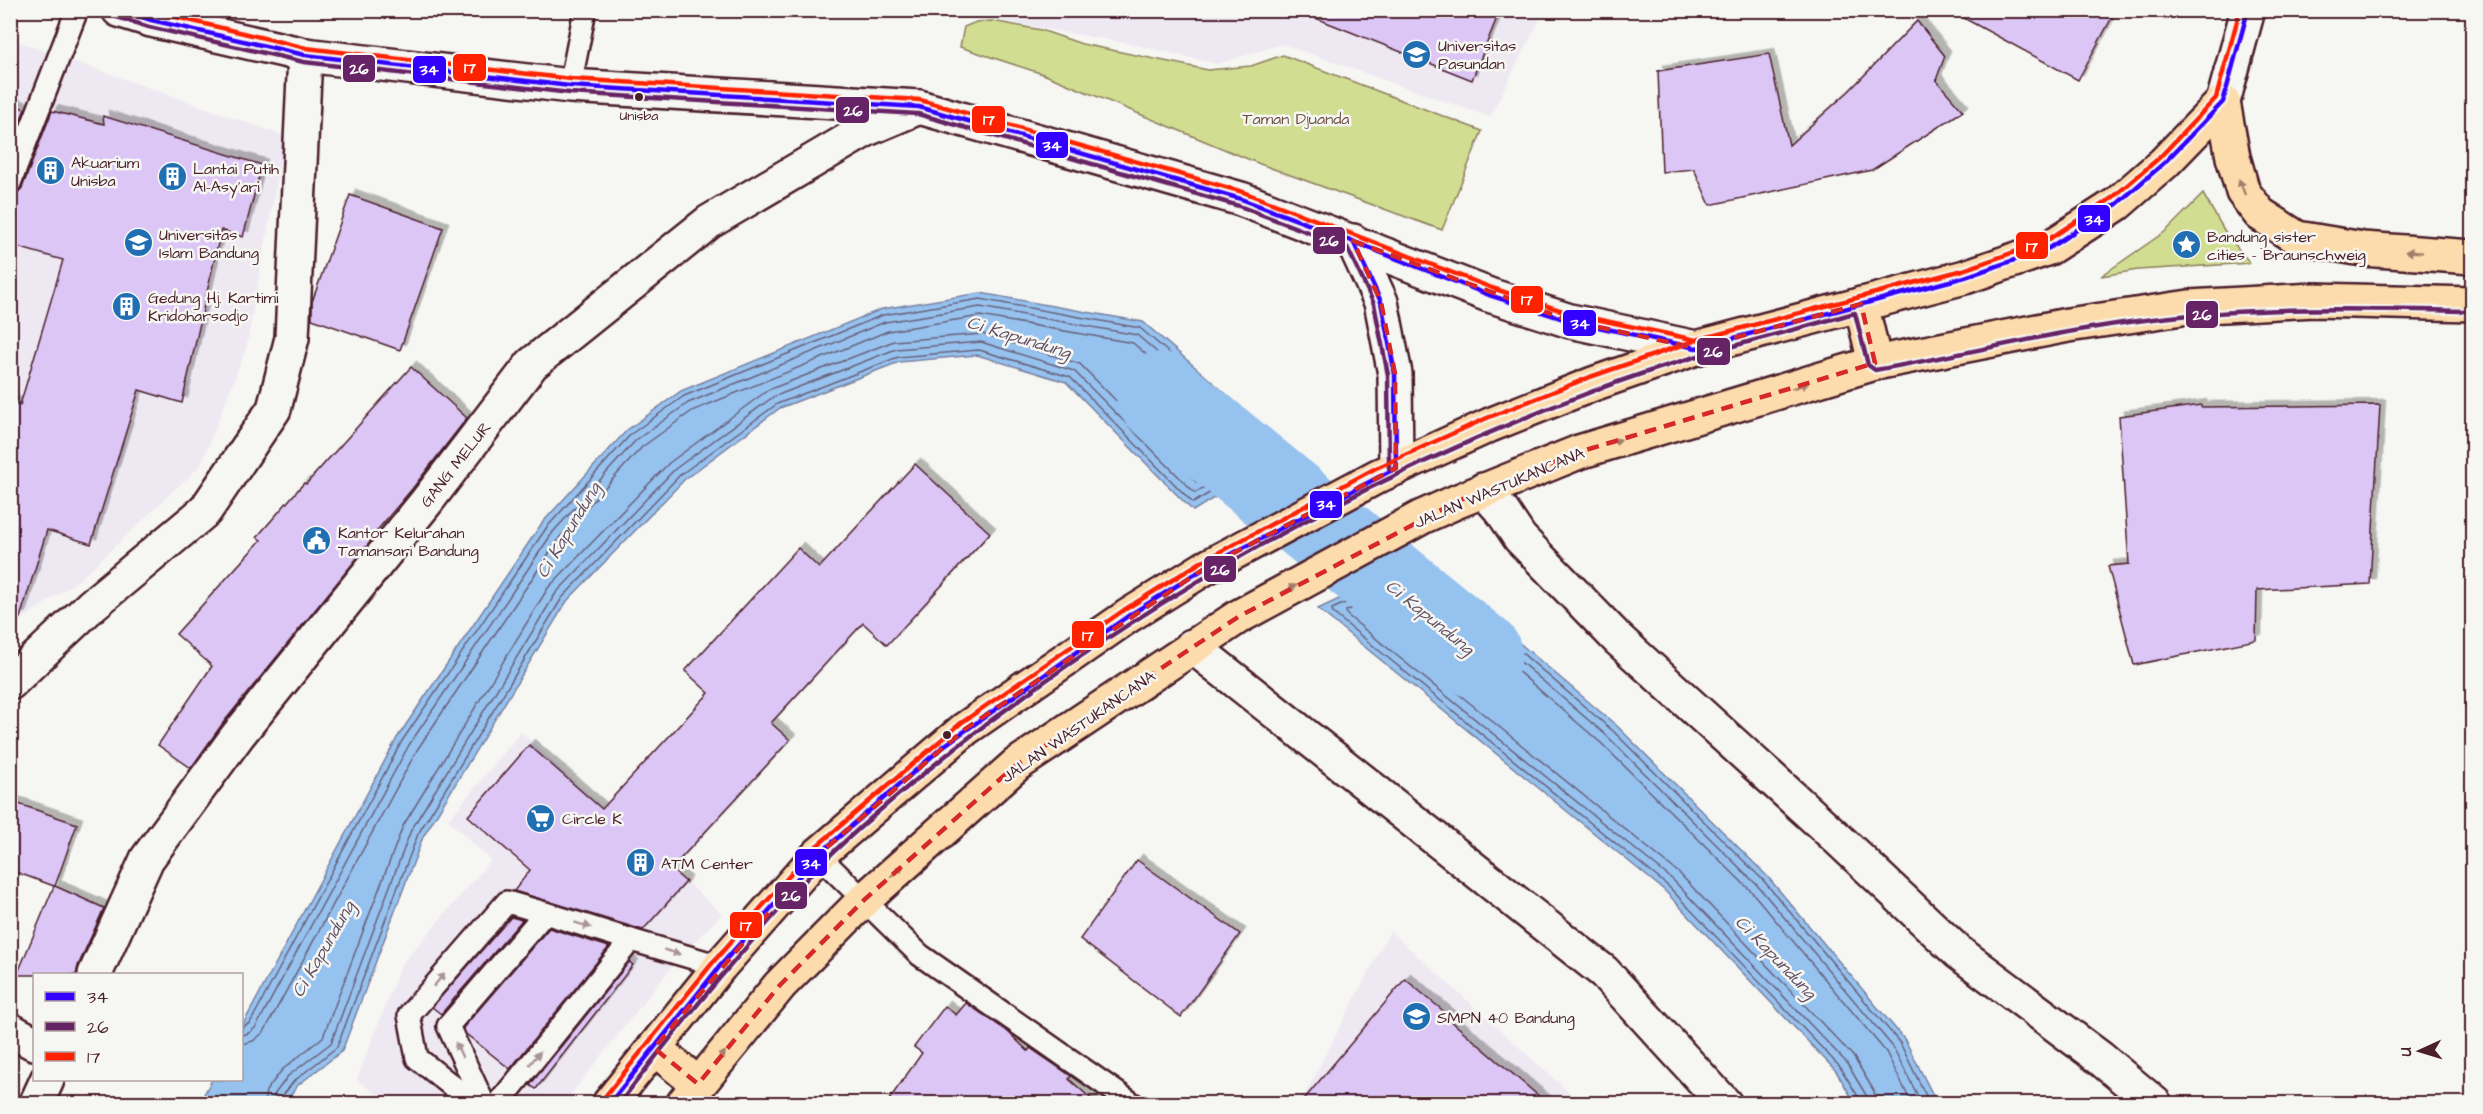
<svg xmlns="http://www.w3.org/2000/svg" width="2483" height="1114" viewBox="0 0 2483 1114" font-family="'Architects Daughter',sans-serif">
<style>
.built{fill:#eee8f3}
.green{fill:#d1de91;stroke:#8e7e5e;stroke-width:1.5}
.water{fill:#96c2ef;stroke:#7881a1;stroke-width:1.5}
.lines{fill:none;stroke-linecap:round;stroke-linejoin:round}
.shore{stroke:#686079;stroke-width:1.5}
.river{stroke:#96c2ef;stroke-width:88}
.building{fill:#dcc6f6;stroke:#4a1f2b;stroke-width:1.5;filter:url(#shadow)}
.service-casing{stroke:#4a1f2b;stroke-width:26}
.minor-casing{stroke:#4a1f2b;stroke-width:38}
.secondary-casing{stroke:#4a1f2b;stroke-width:38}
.primary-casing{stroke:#4a1f2b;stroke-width:38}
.service{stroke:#f6f6f2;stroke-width:21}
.minor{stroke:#f6f6f2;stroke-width:33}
.secondary{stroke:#f6f6f2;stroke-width:33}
.primary{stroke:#fcdcac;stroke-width:33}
.bus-1-casing{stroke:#f6f6f2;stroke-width:9}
.bus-2-casing{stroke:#f6f6f2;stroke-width:9}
.bus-3-casing{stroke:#f6f6f2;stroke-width:9}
.bus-1{stroke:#30f;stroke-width:4.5}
.bus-2{stroke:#662365;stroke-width:4.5}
.bus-3{stroke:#f20;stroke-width:4.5}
.oneway{fill:#a37e6c}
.oneway2{fill:#a99598}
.marked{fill:none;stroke:#d62828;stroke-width:4.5;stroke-dasharray:12 8;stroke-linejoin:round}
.bus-dot{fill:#4a1f2b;stroke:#f6f6f2;stroke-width:2}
.labels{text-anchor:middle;stroke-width:5;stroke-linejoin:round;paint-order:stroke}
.bus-label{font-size:14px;fill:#4a1f2b;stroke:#f6f6f2}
.poi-label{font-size:16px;fill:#4a1f2b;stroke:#f6f6f2;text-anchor:start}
.park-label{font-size:16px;fill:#6c4f44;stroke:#f6f6f2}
.street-label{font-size:16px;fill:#4a1f2b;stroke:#f6f6f2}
.water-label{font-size:18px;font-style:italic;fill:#615066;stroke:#f6f6f2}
.line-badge{stroke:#f6f6f2;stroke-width:2}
.badge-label{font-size:16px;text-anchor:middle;font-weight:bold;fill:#fff}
</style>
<defs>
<filter id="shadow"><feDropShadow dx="5.5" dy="-5.5" stdDeviation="0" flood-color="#0004"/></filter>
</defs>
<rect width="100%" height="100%" fill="#f6f6f2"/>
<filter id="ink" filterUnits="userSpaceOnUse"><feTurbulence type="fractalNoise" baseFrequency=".0167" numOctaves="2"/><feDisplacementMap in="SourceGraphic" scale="12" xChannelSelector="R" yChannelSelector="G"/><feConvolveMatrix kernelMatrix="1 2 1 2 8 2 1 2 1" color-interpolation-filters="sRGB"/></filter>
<g filter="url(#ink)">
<g class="built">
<path d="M943,11H1544L1490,117L1282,44L1217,64L1132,44Z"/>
<path d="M11,39L285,136L246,349L201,465L80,579L11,627Z"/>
<path d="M521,732L722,914L681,955L564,1103H389L357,1080L401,965L491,860L448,820Z"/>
<path d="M1390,931L1581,1103L1300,1104Z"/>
</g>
<g class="green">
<path d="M992,21L1041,30L1082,44L1208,70L1251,66L1283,55L1482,131L1442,230L1260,164L1043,74L960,47L964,27L976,22Z"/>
<path d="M2203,194L2227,235L2250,263L2138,270L2101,276L2166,231Z"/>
</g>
<g class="water">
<path d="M980,293L1143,322L1291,450L1193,511L1066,382L977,355L899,362L780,408L685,479L567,601L423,837L342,1051L298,1085L285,1103H199L212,1080H242V1026L397,738L542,523L627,430L681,391L882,309Z"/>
<path d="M1422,560L1617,726L1767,876L1905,1040L1937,1103H1855L1836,1071L1664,890L1318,609Z"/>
</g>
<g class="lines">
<g class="shore">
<path d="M242,1027L250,1023L402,741L547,527L631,434L684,396L883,315L980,299L1140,328L1279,447L1278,451L1193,503L1070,377L979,350L898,357L777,404L680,475L562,598L418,834L337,1047L294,1081L281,1098L280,1104"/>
<path d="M242,1035L249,1033L256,1027L409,745L553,532L636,440L688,403L885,322L980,307L1137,335L1266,446L1265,450L1195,493L1074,371L981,342L896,349L773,397L675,469L556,593L411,830L331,1043L288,1076L274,1095L273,1104"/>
<path d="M242,1044L253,1041L264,1032L417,750L560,537L642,447L692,411L888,331L980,316L1133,343L1251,445L1250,449L1196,482L1080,364L983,334L894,341L768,390L669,463L548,588L403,826L323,1037L282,1070L266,1091L264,1104"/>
<path d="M1860,1104L1859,1098L1840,1067L1668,886L1333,613L1332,609L1423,568L1613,731L1763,880L1900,1043L1930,1104"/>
<path d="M1868,1104L1866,1095L1846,1062L1673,880L1347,615L1346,611L1422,577L1607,736L1757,885L1893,1047L1922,1104"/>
<path d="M1877,1104L1874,1091L1853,1056L1679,873L1364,617L1363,613L1420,587L1601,743L1751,891L1886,1052L1912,1104"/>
</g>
<path class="river" d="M1160,396L1478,655"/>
</g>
<g class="building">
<path d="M1304,10H1500L1472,80L1303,13Z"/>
<path d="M1949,10H2116L2078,80Z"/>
<path d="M1917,21L1945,56L1936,80L1963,111L1872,170L1710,205L1694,169L1662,172L1658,71L1769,54L1789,145L1849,91Z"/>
<path d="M10,104L25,109L10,146Z"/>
<path d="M52,111L104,124L103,116L262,165L243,237L221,230L182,403L139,390L91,544L47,530L20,618L10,617V401L20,405L63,260L10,245V196L17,193L22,188Z"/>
<path d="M350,195L443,228L400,350L312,319V302Z"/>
<path d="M411,367L467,418L412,489L369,540L371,541L223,723L191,768L158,745L212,666L176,634L261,540L257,537L304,483L306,484Z"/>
<path d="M2201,405V407L2380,405L2370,584L2257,590L2256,640L2134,665L2108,566L2129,564L2119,416Z"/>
<path d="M915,464L990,533L887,645L863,623L771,723L790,740L671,869L686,882L643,930L514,891L530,870L468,816L529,745L602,809L709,693L685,671L798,548L819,568Z"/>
<path d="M10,801L77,824L55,886L104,908L78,966L76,975H17L54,886L10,870Z"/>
<path d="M1137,860L1240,934L1181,1017L1080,939Z"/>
<path d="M511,917L522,920L441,1014L432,1007Z"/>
<path d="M549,928L609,947L510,1069L466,1034L463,1028Z"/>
<path d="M629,962L633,965L536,1089L530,1085Z"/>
<path d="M1405,979L1453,1019L1451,1021L1548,1104H1300Z"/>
<path d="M966,1003L1007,1031L1028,1051L1030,1048L1071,1076L1069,1079L1097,1104H886L922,1053L914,1047L945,1006L956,1015Z"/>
</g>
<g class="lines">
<defs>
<g id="service">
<path d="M570,86L585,10"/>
<path d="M10,183L77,10"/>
<path d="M818,855L920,955L1133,1104"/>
<path d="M475,1104L417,1058L409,1015L507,902L545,913"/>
<path d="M484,1104L448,1026L545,913L631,940"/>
<path d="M498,1104L631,940L720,966"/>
</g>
<g id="minor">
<path d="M1483,490L1502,511L1520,538L1618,639L1837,838L1958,952L2100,1058L2155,1104"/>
<path d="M1192,646L1604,972L1725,1104"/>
<path d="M10,683L92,605L205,511L274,409L292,338L305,55"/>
<path d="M95,974L147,859L238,735L427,501L532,364L709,222L867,129L919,107"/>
<path d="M10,1030L34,1043"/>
<path d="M36,1104L47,1080"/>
</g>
<g id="secondary">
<path d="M119,10L151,20L305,55L570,86L919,107L1241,199L1489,295L1570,321L1696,348"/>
<path d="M2223,102L2248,10"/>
<path d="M1353,241L1381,302L1395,374L1396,468"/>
</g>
<g id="primary">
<path d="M2223,102L2233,157L2243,192L2260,214L2297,238L2363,249L2472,257"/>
<path d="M1861,304L1875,363"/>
<path d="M654,1048L698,1084"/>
<path d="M609,1104L720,966L818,855L965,729L1128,616L1205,568L1378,476L1490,425L1593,384L1696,348L1965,277L2049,248L2117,204L2164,163L2223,102"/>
<path d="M683,1104L780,985L864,900L1016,765L1238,617L1422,517L1458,501L1579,452L1875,363L2068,325L2189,307L2314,300L2472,304"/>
</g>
</defs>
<use href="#service" class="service-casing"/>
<use href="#minor" class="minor-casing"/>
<use href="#secondary" class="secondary-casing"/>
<use href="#primary" class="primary-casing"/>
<use href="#service" class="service"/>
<use href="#minor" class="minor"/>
<use href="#secondary" class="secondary"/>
<use href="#primary" class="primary"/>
<defs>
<g id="bus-1">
<path d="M121,10L151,20L305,55L570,86L919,107L1241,199L1353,241L1381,302L1395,374L1396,468L1205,568L1128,616L945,745L818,855L720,966L609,1104"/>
<path d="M1326,231L1489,295L1570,321L1696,348L1965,277L2049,248L2117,204L2164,163L2223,102L2248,10"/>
</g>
<g id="bus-2">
<path d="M117,17L149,27L304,62L570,93L918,114L1239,206L1347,247L1374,304L1388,375L1389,468"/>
<path d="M619,1104C663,1046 709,989 757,935C779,910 799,885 823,862C864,822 909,785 954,749C1146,598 1366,476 1596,390C1680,358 1768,337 1855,313L1868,365L1875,370C1968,354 2059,330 2153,319C2259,306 2365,309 2472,311"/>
</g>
<g id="bus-3">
<path d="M146,10L306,48L571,79L920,100L1243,192L1492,288L1572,314L1696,340L1963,270L2046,241L2112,198L2159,158L2216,98L2240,10"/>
<path d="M603,1099L714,961L812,850L961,723L1124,610L1201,562L1374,469L1487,418L1590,377L1694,341"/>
</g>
</defs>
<use href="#bus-1" class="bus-1-casing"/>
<use href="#bus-2" class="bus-2-casing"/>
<use href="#bus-3" class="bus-3-casing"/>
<use href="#bus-1" class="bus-1"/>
<use href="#bus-2" class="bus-2"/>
<use href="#bus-3" class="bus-3"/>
</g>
<defs><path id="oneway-solid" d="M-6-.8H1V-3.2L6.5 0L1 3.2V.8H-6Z" transform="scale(1.5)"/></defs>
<g class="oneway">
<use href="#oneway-solid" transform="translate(2242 187) rotate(-111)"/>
<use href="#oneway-solid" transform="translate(2414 252) rotate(-176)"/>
<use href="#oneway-solid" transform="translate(1800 386) rotate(-16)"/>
<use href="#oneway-solid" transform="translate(1613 442) rotate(-18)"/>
<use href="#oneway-solid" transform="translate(1289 589) rotate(-28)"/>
<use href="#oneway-solid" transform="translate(897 871) rotate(-42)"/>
<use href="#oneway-solid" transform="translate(720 1058) rotate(-51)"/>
</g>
<g class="oneway2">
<use href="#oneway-solid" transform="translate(583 925) rotate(17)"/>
<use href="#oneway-solid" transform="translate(672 952) rotate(16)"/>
<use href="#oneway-solid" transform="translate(439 980) rotate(-49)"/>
<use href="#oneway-solid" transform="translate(459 1050) rotate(-115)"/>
<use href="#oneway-solid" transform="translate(535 1058) rotate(-51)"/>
</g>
</g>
<path class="marked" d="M1353,241L1570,321L1696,348L1861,304L1875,363L1579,452L1458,501L1238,617L1016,765L864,900L780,985L698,1084L654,1048L818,855L965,729L1205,568L1396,468L1395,374L1381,302Z"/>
<defs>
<symbol id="university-disc" viewBox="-11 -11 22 22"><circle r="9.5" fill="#1f6fb2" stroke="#f6f6f2"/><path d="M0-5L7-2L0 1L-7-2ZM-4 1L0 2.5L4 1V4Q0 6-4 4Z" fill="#fff"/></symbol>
<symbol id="building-disc" viewBox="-11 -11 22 22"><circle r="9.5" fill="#1f6fb2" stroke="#f6f6f2"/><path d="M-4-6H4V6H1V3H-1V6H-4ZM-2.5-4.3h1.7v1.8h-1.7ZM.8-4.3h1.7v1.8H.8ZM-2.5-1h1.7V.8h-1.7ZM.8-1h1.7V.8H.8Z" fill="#fff"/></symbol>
<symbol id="sight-disc" viewBox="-11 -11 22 22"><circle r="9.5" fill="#1f6fb2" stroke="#f6f6f2"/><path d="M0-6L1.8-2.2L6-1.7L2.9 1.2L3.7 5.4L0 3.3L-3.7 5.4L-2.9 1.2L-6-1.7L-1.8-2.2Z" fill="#fff"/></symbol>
<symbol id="civic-disc" viewBox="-11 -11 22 22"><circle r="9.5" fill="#1f6fb2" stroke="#f6f6f2"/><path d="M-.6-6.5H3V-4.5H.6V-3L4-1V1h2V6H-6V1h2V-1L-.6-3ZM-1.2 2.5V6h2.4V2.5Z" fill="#fff"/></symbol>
<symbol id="supermarket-disc" viewBox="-11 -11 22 22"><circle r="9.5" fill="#1f6fb2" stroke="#f6f6f2"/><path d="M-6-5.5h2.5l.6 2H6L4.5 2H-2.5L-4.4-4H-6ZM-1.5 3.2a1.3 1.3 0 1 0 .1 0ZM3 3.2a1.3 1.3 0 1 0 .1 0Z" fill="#fff"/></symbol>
<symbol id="school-disc" viewBox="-11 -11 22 22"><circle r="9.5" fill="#1f6fb2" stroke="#f6f6f2"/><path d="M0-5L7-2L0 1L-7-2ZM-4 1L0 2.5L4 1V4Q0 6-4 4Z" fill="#fff"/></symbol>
</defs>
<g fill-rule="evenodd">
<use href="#university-disc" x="1400" y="38" width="33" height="33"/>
<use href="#building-disc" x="34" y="154" width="33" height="33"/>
<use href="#building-disc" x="156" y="160" width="33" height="33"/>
<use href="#university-disc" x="122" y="226" width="33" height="33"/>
<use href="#sight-disc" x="2170" y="228" width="33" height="33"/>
<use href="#building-disc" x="110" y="290" width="33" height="33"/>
<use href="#civic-disc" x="300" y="524" width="33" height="33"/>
<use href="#supermarket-disc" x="524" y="802" width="33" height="33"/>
<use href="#building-disc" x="624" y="846" width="33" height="33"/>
<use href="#school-disc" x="1400" y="1000" width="33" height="33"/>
</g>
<g class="bus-dot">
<circle cx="639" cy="97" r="5"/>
<circle cx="947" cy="735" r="5"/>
</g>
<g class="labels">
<g class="bus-label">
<text x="639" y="120">Unisba</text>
</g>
<g class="poi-label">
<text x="1438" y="51">Universitas<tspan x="1438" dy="18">Pasundan</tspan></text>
<text x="71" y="168">Akuarium<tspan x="71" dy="18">Unisba</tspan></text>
<text x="193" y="174">Lantai Putih<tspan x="193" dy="18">Al-Asy'ari</tspan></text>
<text x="159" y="240">Universitas<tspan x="159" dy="18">Islam Bandung</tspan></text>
<text x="2207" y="242">Bandung sister<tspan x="2207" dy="18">cities - Braunschweig</tspan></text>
<text x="148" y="303">Gedung Hj. Kartimi<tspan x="148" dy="18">Kridoharsodjo</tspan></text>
<text x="338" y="538">Kantor Kelurahan<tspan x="338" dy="18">Tamansari Bandung</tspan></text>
<text x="562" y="824">Circle K</text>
<text x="661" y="869">ATM Center</text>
<text x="1437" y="1023">SMPN 40 Bandung</text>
</g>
<g class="park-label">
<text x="1296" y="124">Taman Djuanda</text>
</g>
<g class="street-label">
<text transform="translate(455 464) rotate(-52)" y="6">GANG MELUR</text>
<text transform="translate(1499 487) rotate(-23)" y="6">JALAN WASTUKANCANA</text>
<text transform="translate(1078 726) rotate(-35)" y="6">JALAN WASTUKANCANA</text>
</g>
<g class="water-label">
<text transform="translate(1019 337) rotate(17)" y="6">Ci Kapundung</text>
<text transform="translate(568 530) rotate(-59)" y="6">Ci Kapundung</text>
<text transform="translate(1430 617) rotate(39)" y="6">Ci Kapundung</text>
<text transform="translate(323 949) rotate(-60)" y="6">Ci Kapundung</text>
<text transform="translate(1776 957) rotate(46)" y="6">Ci Kapundung</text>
</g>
</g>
<g class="line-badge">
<rect x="452" y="53" width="35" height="29" rx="6" fill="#f20"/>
<rect x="342" y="54" width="34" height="29" rx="6" fill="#662365"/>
<rect x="412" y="55" width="35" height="29" rx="6" fill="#30f"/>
<rect x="835" y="96" width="35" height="28" rx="6" fill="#662365"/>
<rect x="971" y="105" width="35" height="29" rx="6" fill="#f20"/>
<rect x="1035" y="131" width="34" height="28" rx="6" fill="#30f"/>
<rect x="2077" y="204" width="34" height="29" rx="6" fill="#30f"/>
<rect x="1312" y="226" width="34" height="29" rx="6" fill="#662365"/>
<rect x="2015" y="231" width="34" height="29" rx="6" fill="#f20"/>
<rect x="1510" y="285" width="34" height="29" rx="6" fill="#f20"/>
<rect x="2185" y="300" width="34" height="29" rx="6" fill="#662365"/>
<rect x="1562" y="309" width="35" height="28" rx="6" fill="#30f"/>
<rect x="1696" y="337" width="35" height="29" rx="6" fill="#662365"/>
<rect x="1309" y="490" width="34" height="29" rx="6" fill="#30f"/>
<rect x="1203" y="555" width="34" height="28" rx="6" fill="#662365"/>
<rect x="1071" y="620" width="34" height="29" rx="6" fill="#f20"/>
<rect x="794" y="848" width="34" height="29" rx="6" fill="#30f"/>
<rect x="774" y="881" width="34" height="29" rx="6" fill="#662365"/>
<rect x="729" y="911" width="34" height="28" rx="6" fill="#f20"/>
</g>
<g class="badge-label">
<text x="470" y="73">17</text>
<text x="359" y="74">26</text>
<text x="429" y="75">34</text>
<text x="853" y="116">26</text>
<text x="989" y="125">17</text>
<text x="1052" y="151">34</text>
<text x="2094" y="225">34</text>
<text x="1329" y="246">26</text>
<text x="2032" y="252">17</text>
<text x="1527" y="305">17</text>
<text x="2202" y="320">26</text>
<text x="1580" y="329">34</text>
<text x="1713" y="357">26</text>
<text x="1326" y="510">34</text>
<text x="1220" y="575">26</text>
<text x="1088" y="641">17</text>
<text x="811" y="869">34</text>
<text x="791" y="901">26</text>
<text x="746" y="931">17</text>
</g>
<rect width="2483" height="1114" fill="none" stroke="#f6f6f2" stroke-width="36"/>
<rect x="18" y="18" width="2447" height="1078" fill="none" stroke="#4a1f2b" stroke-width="2" filter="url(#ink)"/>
<rect x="33" y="973" width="210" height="108" fill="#f6f6f2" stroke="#b1a0a2" stroke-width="1.5"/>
<rect x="45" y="992" width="30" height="9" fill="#3300ff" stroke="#b1a0a2" stroke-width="1.5"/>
<text x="87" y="1003" font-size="18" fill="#4a1f2b">34</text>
<rect x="45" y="1022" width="30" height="9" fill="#662365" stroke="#b1a0a2" stroke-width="1.5"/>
<text x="87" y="1033" font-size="18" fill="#4a1f2b">26</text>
<rect x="45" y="1052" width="30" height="9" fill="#ff2200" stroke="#b1a0a2" stroke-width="1.5"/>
<text x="87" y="1063" font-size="18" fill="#4a1f2b">17</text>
<g transform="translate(2420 1051) rotate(266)" stroke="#f6f6f2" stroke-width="4.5" paint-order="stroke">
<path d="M0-4.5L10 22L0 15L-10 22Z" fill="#4a1f2b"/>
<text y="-9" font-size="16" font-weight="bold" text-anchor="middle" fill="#4a1f2b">U</text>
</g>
</svg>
